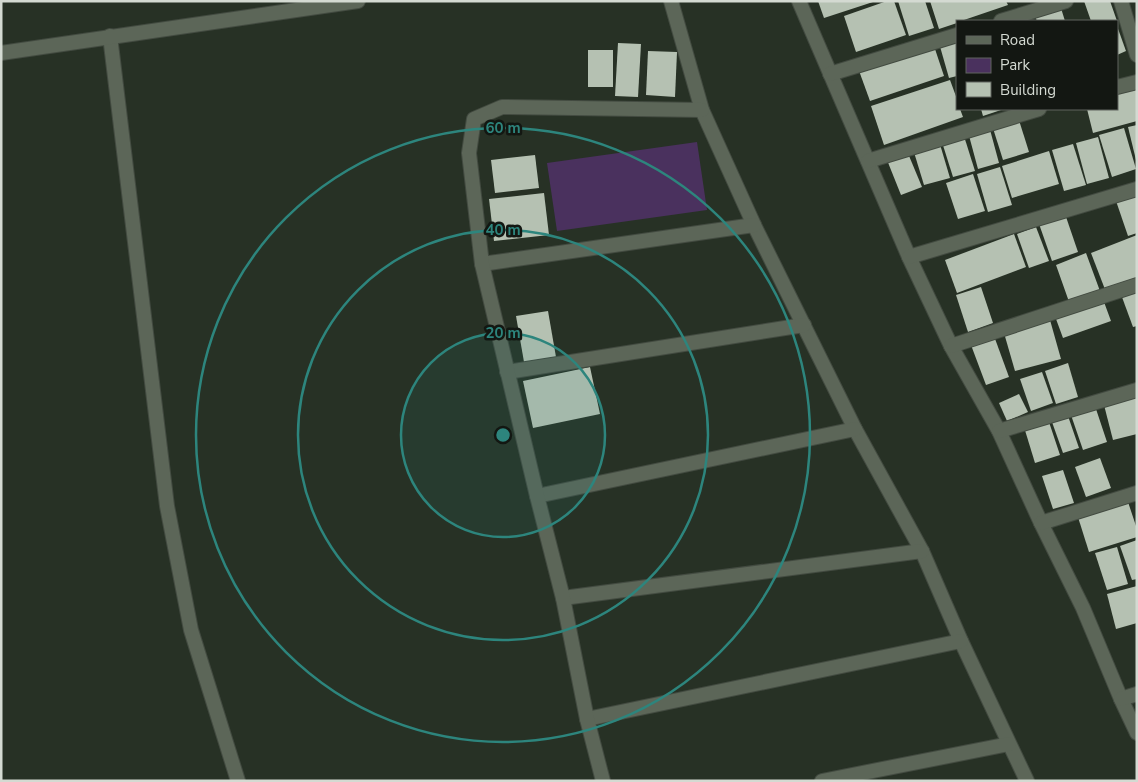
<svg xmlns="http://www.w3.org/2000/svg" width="1138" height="782" viewBox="0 0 1138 782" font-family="'Nunito Sans',sans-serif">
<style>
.green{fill:#4a315e}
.building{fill:#b5c1b2}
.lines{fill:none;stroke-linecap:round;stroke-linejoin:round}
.minor-casing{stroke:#434b41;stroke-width:16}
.minor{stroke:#5c6658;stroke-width:14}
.ring{fill:none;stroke:#2d857d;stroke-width:2.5}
.centre{fill:#2d857d;stroke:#131712;stroke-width:2.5}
.ring-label{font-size:15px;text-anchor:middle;font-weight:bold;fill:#2d857d;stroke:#131712;stroke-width:5;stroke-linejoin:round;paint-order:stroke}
</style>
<rect width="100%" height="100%" fill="#273125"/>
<path class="green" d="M697,142L707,210L557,231L547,163Z"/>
<g class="building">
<path d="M818,1H873V2L824,18Z"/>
<path d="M887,1H894L906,35L856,52L844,16Z"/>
<path d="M898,1H925L934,28L909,36Z"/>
<path d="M930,1H1006L1008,5L961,21H957V23L939,29Z"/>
<path d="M1084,1H1110L1117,21H1091Z"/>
<path d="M1060,5L1065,21H1037L1034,14Z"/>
<path d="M1117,26L1126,51L1117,55Z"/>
<path d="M957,37V76L949,78L939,43Z"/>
<path d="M618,43L641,44L638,97L615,96Z"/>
<path d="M933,43L944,76L870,101L858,68Z"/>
<rect x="588" y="50" width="25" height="37"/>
<path d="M648,51L677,52L675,97L646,95Z"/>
<path d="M950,80L957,99V109H960L963,117L884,145L871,106Z"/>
<path d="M1135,86L1137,91V121L1093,133L1087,109H1117V92Z"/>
<path d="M981,109H1004L983,116Z"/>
<path d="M1018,117L1029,152L1003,160L992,125Z"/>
<path d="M1137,125V160H1136L1128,127Z"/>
<path d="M989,126L999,163L978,169L968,132Z"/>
<path d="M1124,128L1136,169L1112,177L1099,135Z"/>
<path d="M963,133L975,171L953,177L941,139Z"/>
<path d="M1098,137L1109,178L1087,184L1076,143Z"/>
<path d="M939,141L950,178L924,185L913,149Z"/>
<path d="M1073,144L1086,185L1064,191L1052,150Z"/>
<path d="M907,151L922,187L901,195L887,160Z"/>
<path d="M1049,151L1059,184L1012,198L1002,166Z"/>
<path d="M535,155L539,188L495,193L491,160Z"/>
<path d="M1000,167L1012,205L988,212L977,174Z"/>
<path d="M973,174L985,211L958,219L946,183Z"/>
<path d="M1137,191V233L1128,236L1115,198Z"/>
<path d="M544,193L549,235L494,241L489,199Z"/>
<path d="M1064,211L1078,252L1052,261L1038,221Z"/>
<path d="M1036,227L1049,261L1029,268L1017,234Z"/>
<path d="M1014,234L1026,267L957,293L945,260Z"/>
<path d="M1137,235V280L1106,292L1091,253Z"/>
<path d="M1086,253L1111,321L1063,338L1056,319L1073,313L1056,265Z"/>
<path d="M1137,283V326L1133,327L1119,289Z"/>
<path d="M981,287L993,323L968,332L956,295Z"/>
<path d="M548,311L556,357L524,362L516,316Z"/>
<path d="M1050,320L1061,359L1015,371L1004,333Z"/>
<path d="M994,336L1009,377L986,385L971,345Z"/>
<path d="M1068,363L1078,397L1056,404L1045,371Z"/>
<path d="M590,367L600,414L533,428L523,381Z"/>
<path d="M1042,372L1053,403L1031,411L1020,379Z"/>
<path d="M1019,394L1028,412L1007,421L999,403Z"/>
<path d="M1137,396V434L1113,440L1104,405Z"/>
<path d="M1095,406L1107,442L1083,450L1071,415Z"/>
<path d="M1068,416L1079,448L1063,453L1052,422Z"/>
<path d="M1048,419L1060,455L1035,463L1024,427Z"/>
<path d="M1100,458L1111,488L1086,497L1075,467Z"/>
<path d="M1063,470L1074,503L1053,509L1042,476Z"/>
<path d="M1127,499L1137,529V537L1089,552L1077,514Z"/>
<path d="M1137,540V579L1132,580L1120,546Z"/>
<path d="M1117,547L1128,584L1107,590L1095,553Z"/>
<path d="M1137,586V623L1116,629L1107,594Z"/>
</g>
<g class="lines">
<defs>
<g id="minor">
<path d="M671,1L702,110L754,225L855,429L922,551L961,641L1027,781"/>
<path d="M799,1L909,257L951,346L999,431L1041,523L1083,608L1121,699L1137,733"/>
<path d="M1121,1L1137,55"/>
<path d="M1001,21L1066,1"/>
<path d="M110,36L167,506L191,630L238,781"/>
<path d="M1,53L358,1"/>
<path d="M830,74L957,35"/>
<path d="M1117,87L1137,82"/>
<path d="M868,161L1039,109"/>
<path d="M909,257L1137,189"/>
<path d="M482,264L754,225"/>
<path d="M951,346L1137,285"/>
<path d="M507,372L804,325"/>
<path d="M999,431L1137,390"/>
<path d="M537,496L855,429"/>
<path d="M1041,523L1137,493"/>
<path d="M563,598L922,551"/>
<path d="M1121,699L1137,694"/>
<path d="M587,719L961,641"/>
<path d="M603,781L587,719L563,598L537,496L482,264L469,153L474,119L502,107L702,110"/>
<path d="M822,781L1009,744"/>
</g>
</defs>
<use href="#minor" class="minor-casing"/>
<use href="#minor" class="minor"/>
</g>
<circle cx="503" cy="435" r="102" fill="#2d857d" fill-opacity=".12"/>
<g class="ring">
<circle cx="503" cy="435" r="102"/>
<circle cx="503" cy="435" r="205"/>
<circle cx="503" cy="435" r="307"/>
</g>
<circle cx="503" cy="435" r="8" class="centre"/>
<g class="ring-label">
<text x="503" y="133">60 m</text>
<text x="503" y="235">40 m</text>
<text x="503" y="338">20 m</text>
</g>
<rect width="1138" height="782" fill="none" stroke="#d4dad2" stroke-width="5"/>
<rect x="956" y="20" width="162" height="90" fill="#131712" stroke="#60655f"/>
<rect x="966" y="36" width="25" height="8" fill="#5c6658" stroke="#60655f"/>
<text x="1000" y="45" font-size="15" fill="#d4dad2">Road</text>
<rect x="966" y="58" width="25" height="15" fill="#4a315e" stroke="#60655f"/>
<text x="1000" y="70" font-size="15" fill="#d4dad2">Park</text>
<rect x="966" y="82" width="25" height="15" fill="#b5c1b2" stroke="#60655f"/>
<text x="1000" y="95" font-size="15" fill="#d4dad2">Building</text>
</svg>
